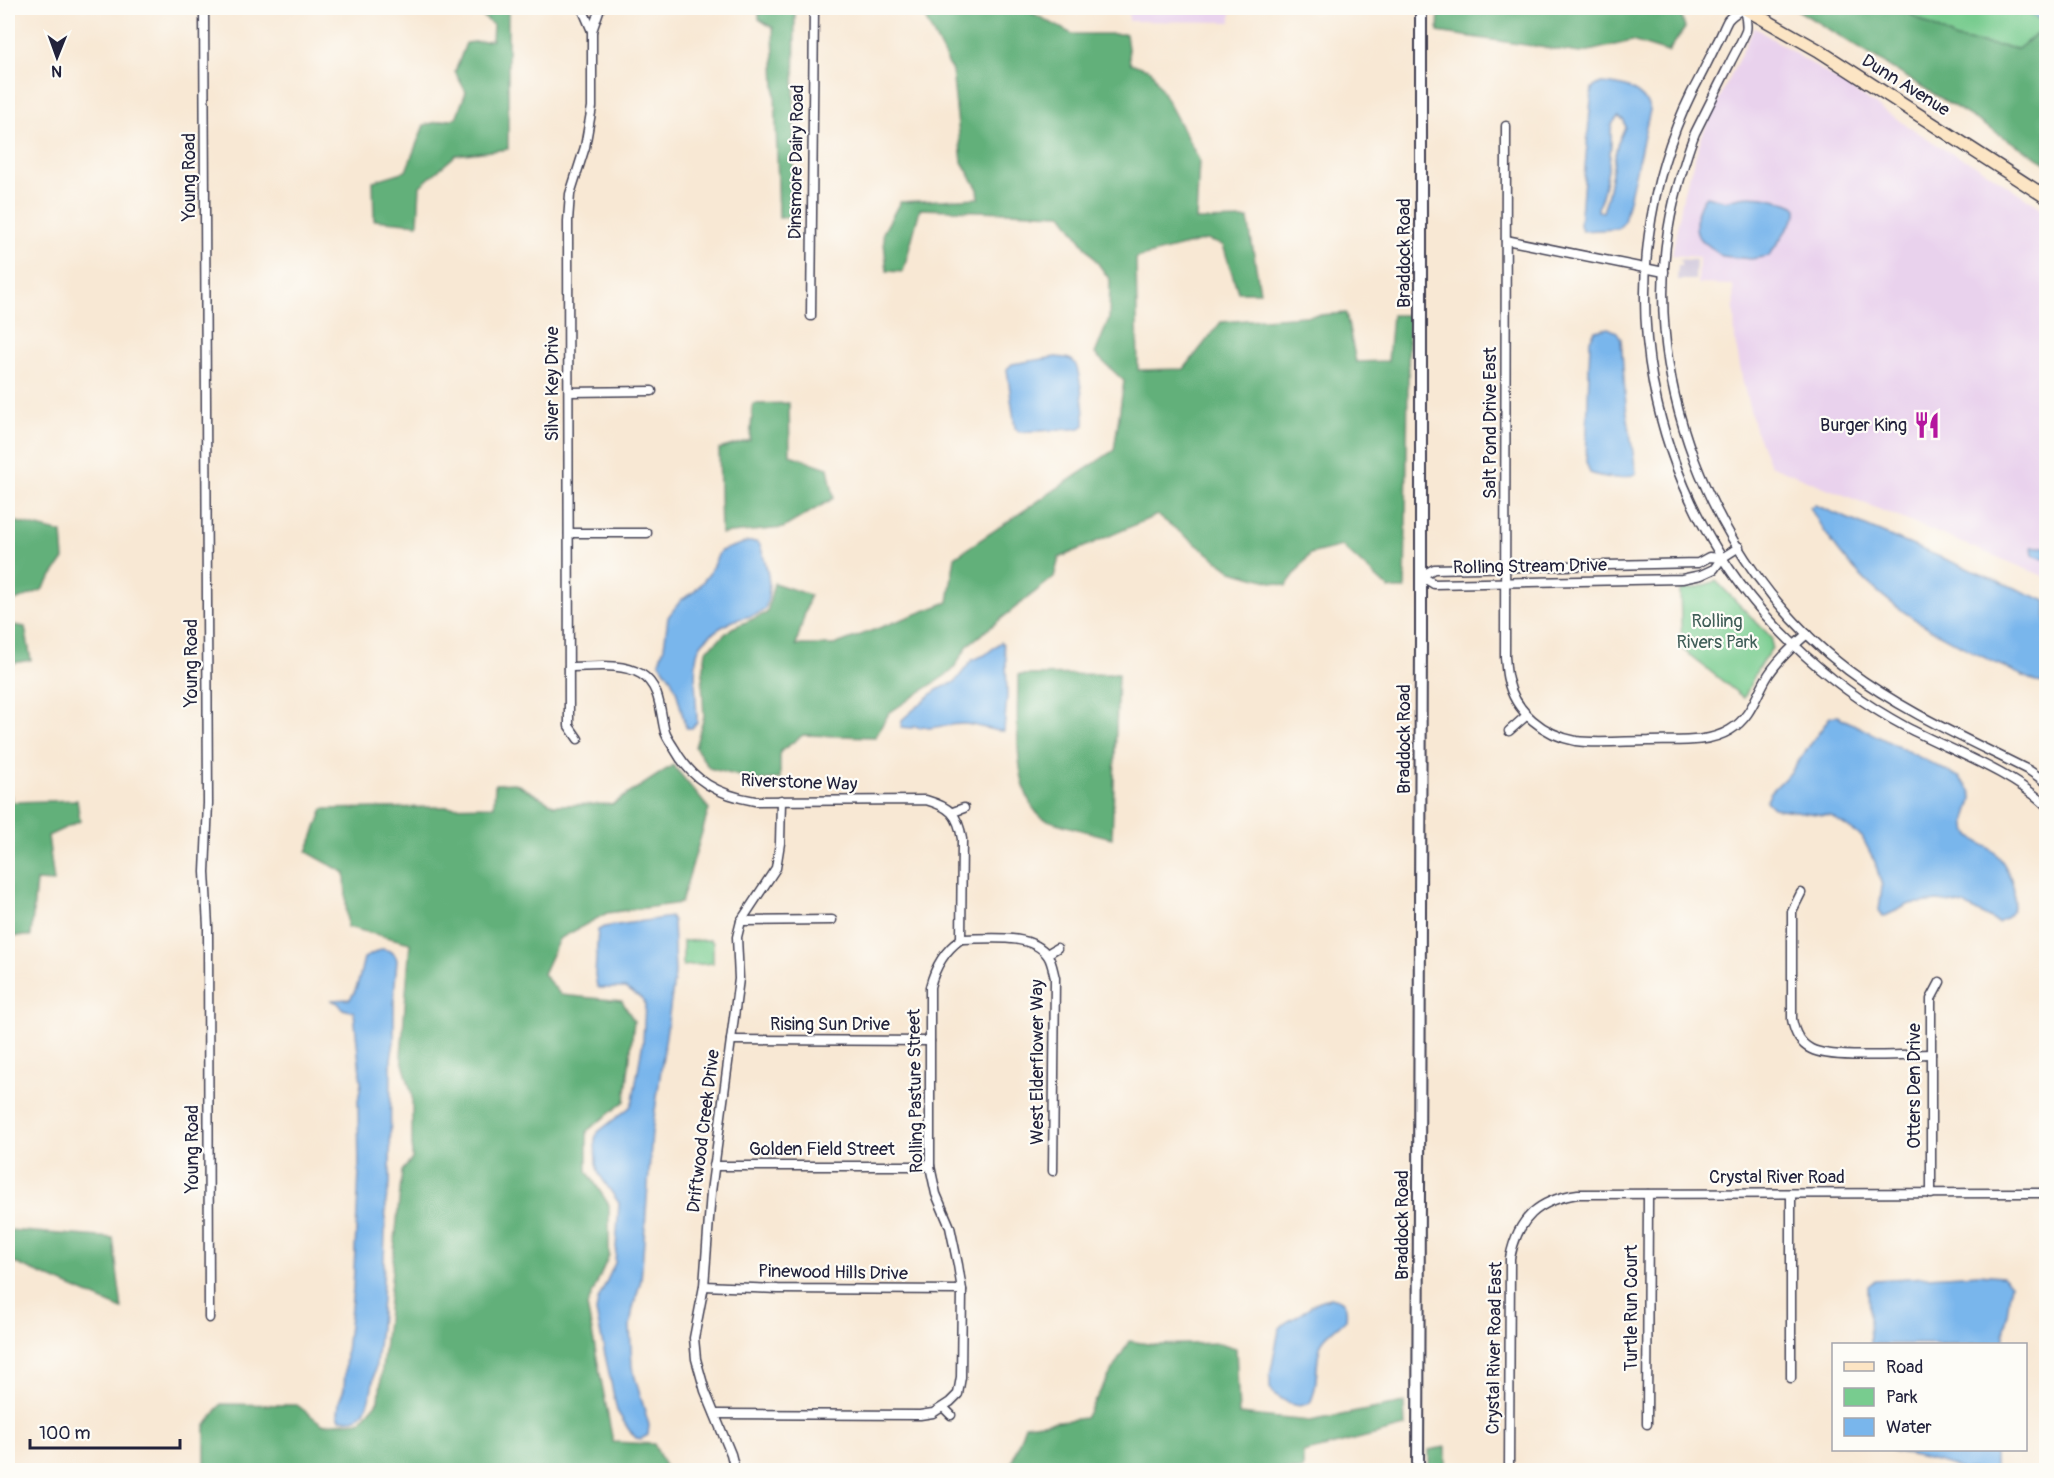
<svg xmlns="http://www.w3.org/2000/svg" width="2054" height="1478" viewBox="0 0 2054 1478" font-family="Pangolin,sans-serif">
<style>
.built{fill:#e9d2ed}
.industrial{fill:#c9bfd7}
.green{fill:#78cc8f;stroke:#4d7765;stroke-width:1.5}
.forest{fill:#62b07a;stroke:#42695a;stroke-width:1.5}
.water{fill:#79b6ec;stroke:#4e6c94;stroke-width:1.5;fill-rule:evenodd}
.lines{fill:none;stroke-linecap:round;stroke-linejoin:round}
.minor-casing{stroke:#424052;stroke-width:11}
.tertiary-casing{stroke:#424052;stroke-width:14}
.secondary-casing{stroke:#424052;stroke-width:15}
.minor{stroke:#fff;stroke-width:8}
.tertiary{stroke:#fff;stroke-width:10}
.secondary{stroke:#fce5c4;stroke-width:12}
.labels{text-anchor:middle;stroke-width:4.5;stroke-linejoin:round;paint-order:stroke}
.street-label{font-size:18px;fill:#22223b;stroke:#fdfcf7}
.poi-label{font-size:18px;fill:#22223b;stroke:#fdfcf7;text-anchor:end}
.park-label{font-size:18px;fill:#405e58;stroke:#fdfcf7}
</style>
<rect width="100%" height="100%" fill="#fdfcf7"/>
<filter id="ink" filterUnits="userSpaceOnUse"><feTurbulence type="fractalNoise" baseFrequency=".0167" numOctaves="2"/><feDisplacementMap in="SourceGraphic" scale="12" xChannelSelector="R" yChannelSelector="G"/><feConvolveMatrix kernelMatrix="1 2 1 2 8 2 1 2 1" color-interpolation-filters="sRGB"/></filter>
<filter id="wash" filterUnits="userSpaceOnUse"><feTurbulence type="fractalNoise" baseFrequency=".008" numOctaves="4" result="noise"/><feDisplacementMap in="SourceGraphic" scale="24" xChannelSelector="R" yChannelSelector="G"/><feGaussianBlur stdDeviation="1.35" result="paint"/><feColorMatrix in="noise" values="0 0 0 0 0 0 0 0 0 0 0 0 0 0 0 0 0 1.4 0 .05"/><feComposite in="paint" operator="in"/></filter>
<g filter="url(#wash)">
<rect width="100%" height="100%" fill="#f8e8d4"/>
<g class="built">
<path d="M1129,8H1231V22L1129,21Z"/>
<path d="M1754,27L1947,151L1980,167L2046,211V577L1770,465L1755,429L1743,383L1735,339L1733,285L1698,284L1699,257L1672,255L1684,191L1703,133Z"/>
</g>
<path class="industrial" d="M1678,259L1696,260L1695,280H1677L1678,266H1681V261Z"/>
<g class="green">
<path d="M1899,8H2023L2046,24V26L2018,49L1956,39Z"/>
<path d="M1716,581L1772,638V648L1757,670L1744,698L1682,649L1680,590L1696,588Z"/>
<path d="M711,940L713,943V963L683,966V941Z"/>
</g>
<g class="forest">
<path d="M446,8H508V149L456,155L420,186L418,224L374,220L373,181L406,171L424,125L456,118L466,92L455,72L466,43L492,40L493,25L481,15L446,13Z"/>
<path d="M759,8H795L793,217L779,218L773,28L759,19Z"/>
<path d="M906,8H1023L1072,34H1126L1130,63L1151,70L1199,160L1196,220L1248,219L1260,292H1238L1223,245L1206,240L1136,258L1138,370L1184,369L1221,322L1346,313L1356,362L1388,361L1392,315H1409L1405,589H1389L1342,546L1310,554L1286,586L1232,571L1157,515L1059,558L1054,577L968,645L952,671L889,713L875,737L803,735L780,752V779L754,780L709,768L695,747L704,717L702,681L706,651L732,628L767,613L774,583L810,595L796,645H834L948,602L955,557L1114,450L1124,381L1095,354L1109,319L1110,280L1062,214L920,209L903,272L887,271L883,233L900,202L979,198L978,189L962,162L952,71L923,14Z"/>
<path d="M1439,8H1679L1685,28L1668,52L1632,41L1580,53L1438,32Z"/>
<path d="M1794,8H1899L1956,39L2018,49L2046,26V163Z"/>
<path d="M789,403L790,455L828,468L834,498L783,528L721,534L719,449L750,440L753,404Z"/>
<path d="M8,515L9,520L62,533L64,559L42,590L10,603L8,608Z"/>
<path d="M8,624L25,627L31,660L8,664Z"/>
<path d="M1118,674L1112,838C1100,835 1047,822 1041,817C1011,792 1018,711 1018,675Z"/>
<path d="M673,765L709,809L681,903L607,913L559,939L543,974L561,995L622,1001L634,1021L625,1101L587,1131V1171L609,1205V1255L587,1306L613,1442L654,1444L667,1470H207L205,1466V1427L221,1404L297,1405L322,1424L361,1421L379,1400L402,1171L412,1159V1095L401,1056L410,943L347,927L345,873L307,852L323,809L494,806L495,784L515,783L554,805L613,804Z"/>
<path d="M8,790L13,802L77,800L80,821L48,836L54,882L36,881L31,936H8Z"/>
<path d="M8,1230L113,1238L122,1309L8,1260Z"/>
<path d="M1129,1341L1155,1345L1219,1343L1236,1348L1239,1414L1310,1421L1404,1403L1405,1427L1303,1453V1470H1009L1025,1425L1085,1418Z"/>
<path d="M1446,1447V1470H1429V1450Z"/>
</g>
<g class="water">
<path d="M2023,8H2046V24Z"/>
<path d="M1601,83C1622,84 1643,89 1650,110L1624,222L1618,229L1582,231L1580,225L1592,88ZM1618,117L1624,120L1625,127L1617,145L1608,194L1603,212L1598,211C1598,204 1602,199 1603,192C1607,177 1610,159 1611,144C1612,132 1608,126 1618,117Z"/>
<path d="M1706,196L1726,201C1747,192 1774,197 1794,206L1797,209V214L1769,256L1751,259L1722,256L1699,238C1693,227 1697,205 1706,196Z"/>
<path d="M1608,328L1617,332L1621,339L1626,406L1636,473C1624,481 1604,478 1590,473L1586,462L1590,340L1595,331Z"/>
<path d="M1056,357C1062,358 1070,357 1074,362C1080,368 1085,416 1084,425L1080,428L1073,429L1019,432L1015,428L1007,369L1012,364Z"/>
<path d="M1815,505L2046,601V681L2044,683L2036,682C1960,646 1882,613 1832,542C1824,531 1816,520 1810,507Z"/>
<path d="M747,542H757L760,545C767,567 773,586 765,609C756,618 742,616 731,622C721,627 705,637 699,648C692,661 697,705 697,722L692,728H686L676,690L671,679L659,662L664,647L668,617L681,600L694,592L700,585L709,574L720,551Z"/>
<path d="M2032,547H2046V560L2033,555Z"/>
<path d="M1001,642L1003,644L1006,658L1007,696L1004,731C996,732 977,725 966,724C954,723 940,727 928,728L923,726L921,728L915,726L912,728L901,727L902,720L921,703L937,690L955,682L972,660L985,655Z"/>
<path d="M1837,716L1959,777C1964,783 1971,789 1972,796C1972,808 1961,821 1968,832C1974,842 1986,845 1994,852C2007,864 2018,889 2013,907C2011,916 2005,919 1998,923L1965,905L1938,901L1910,904L1883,917L1879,911L1882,886L1875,862L1862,837L1831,816L1773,808L1766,801L1771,792L1791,772L1830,717Z"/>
<path d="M671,917L673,921L675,973L652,1132L641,1280L633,1308L630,1326L632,1367L649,1425L648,1435L641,1439L636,1438L629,1430L617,1411L596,1312L598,1300L615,1263L619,1203L599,1174L596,1164L595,1139L598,1132L630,1107L633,1100L643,1041L645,1005L642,999L625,988H599L597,986L595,975L598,930L604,927Z"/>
<path d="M382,949C389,950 395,952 397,960L394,995V1042L391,1059L390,1185L386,1200C385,1236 382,1393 362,1414C356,1420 348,1420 340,1419L338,1415L339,1402L344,1389L346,1352L353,1289L359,1173L358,1101L361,1083L354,1012L343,1009L338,1003L331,1000L350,999C359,987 360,973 364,958Z"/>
<path d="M1979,1274L2002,1276L2011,1284L2003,1344H1870L1868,1286L1875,1280Z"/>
<path d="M1330,1298C1344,1298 1348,1306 1346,1319C1339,1327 1328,1332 1322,1342C1314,1358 1320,1384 1310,1403L1300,1406L1290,1404L1274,1394L1270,1388V1376L1279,1330C1284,1321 1291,1321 1299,1315C1313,1305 1311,1303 1330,1298Z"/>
<path d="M1890,1450H1995V1470H1964L1943,1463Z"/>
</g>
</g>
<g filter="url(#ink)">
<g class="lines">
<defs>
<g id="minor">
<path d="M204,8L208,803L205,872L208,927L209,1318"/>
<path d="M582,8L592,31"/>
<path d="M1744,8C1739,11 1732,15 1728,20C1724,27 1721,36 1717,43C1709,59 1701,76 1692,92C1601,276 1646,503 1793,644C1826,676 1865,705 1906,727C1950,750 2011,772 2046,805"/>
<path d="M1744,8C1745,15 1748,24 1746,31C1742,41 1736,51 1731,61C1719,85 1707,109 1695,133C1686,155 1680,178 1674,201C1633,369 1711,566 1848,670C1904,712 1969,740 2030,771L2046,782"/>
<path d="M1506,126L1505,657C1506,665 1506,673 1508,680C1515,712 1544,735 1576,741C1595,744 1628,741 1649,741C1676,740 1707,744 1730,730C1752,717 1756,694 1769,674C1779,659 1793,646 1807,634"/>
<path d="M1506,240L1664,272"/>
<path d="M811,316L814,8"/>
<path d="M569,392L652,391"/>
<path d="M569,533H647"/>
<path d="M1722,558L1709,557L1698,563L1434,569L1421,576L1434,584L1682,579L1701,575L1714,569L1722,558L1739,547"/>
<path d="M569,667C591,667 621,662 641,674C661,686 660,713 665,732C667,738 671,743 674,748C692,781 719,795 755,801L926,800C950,807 958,814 962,839L961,939C944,951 935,967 930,987V1166L936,1194L950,1227L958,1265L962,1290L961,1377L958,1394L950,1402L933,1413L920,1415L715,1414"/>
<path d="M1509,731L1526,716"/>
<path d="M578,739L569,726L568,221L570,194L585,147L592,107V31L600,8"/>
<path d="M953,812L964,808"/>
<path d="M1801,893L1792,911V1019C1794,1031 1799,1043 1811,1049C1832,1060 1904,1054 1931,1054"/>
<path d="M741,921L832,920"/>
<path d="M961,939C986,939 1032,932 1048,956C1052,962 1053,971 1055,978L1053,1171"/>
<path d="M1047,954L1057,948"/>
<path d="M731,1040L930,1041"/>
<path d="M714,1166H930"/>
<path d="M1931,1194V999L1940,982"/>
<path d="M704,1286L778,1289L962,1290"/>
<path d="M1791,1378V1194"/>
<path d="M944,1408L951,1415"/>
<path d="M1647,1424L1648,1194"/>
<path d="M735,1470L731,1454L705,1391L696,1359L694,1338L704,1286L711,1192L739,979L737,937L741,921L776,868L780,843L781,800"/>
<path d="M1509,1470L1510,1258C1518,1218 1538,1200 1578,1194L2046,1193"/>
</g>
<path id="tertiary" d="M1418,1470L1421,635V8"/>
<path id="secondary" d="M1744,8L1818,50L2046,197"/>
</defs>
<use href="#minor" class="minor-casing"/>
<use href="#tertiary" class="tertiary-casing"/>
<use href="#secondary" class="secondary-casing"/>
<use href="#minor" class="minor"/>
<use href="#tertiary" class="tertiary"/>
<use href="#secondary" class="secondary"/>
</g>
</g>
<defs>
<symbol id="restaurant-bare" viewBox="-9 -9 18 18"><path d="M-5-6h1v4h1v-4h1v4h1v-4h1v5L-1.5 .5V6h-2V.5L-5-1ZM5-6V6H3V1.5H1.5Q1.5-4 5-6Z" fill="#b5179e" stroke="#fdfcf7" stroke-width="2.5" paint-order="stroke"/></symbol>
</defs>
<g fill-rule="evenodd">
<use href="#restaurant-bare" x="1908" y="406" width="38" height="38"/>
</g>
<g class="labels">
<g class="street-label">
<text transform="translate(1906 85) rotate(32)" y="6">Dunn Avenue</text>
<text transform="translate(796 162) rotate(-89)" y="6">Dinsmore Dairy Road</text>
<text transform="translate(189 177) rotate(-90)" y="6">Young Road</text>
<text transform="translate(1404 253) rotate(-90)" y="6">Braddock Road</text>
<text transform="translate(552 384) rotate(-90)" y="6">Silver Key Drive</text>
<text transform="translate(1490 423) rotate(-90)" y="6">Salt Pond Drive East</text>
<text transform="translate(1530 566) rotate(-1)" y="6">Rolling Stream Drive</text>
<text transform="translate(191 663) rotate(-90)" y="6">Young Road</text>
<text transform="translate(1404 739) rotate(-90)" y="6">Braddock Road</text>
<text transform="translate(799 782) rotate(2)" y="6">Riverstone Way</text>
<text x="830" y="1030">Rising Sun Drive</text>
<text transform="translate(1037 1062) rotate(-90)" y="6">West Elderflower Way</text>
<text transform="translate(1914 1086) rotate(-90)" y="6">Otters Den Drive</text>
<text transform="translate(915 1091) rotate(-91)" y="6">Rolling Pasture Street</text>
<text transform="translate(703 1131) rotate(-83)" y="6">Driftwood Creek Drive</text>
<text transform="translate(192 1149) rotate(-90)" y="6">Young Road</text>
<text x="822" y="1155">Golden Field Street</text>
<text x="1777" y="1183">Crystal River Road</text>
<text transform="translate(1402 1225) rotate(-90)" y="6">Braddock Road</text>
<text transform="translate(833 1272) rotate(1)" y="6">Pinewood Hills Drive</text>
<text transform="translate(1631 1308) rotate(-90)" y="6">Turtle Run Court</text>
<text transform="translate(1494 1348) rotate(-89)" y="6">Crystal River Road East</text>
</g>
<g class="poi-label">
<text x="1907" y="431">Burger King</text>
</g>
<g class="park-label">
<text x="1717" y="627">Rolling<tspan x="1717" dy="21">Rivers Park</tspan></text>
</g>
</g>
<rect width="2054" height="1478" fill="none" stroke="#fdfcf7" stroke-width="30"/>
<rect x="1832" y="1343" width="195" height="108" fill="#fdfcf7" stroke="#a5a5ac" stroke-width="1.5"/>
<rect x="1844" y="1362" width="30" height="9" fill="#fce5c4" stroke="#a5a5ac" stroke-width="1.5"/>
<text x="1886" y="1373" font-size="18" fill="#22223b">Road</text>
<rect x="1844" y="1388" width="30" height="18" fill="#78cc8f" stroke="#a5a5ac" stroke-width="1.5"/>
<text x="1886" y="1403" font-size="18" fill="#22223b">Park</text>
<rect x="1844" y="1418" width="30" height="18" fill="#79b6ec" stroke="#a5a5ac" stroke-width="1.5"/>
<text x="1886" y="1433" font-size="18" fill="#22223b">Water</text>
<g transform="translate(57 57) rotate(181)" stroke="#fdfcf7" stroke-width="4.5" paint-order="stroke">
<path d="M0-4.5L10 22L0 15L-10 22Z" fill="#22223b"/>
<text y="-9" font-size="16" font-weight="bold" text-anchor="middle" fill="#22223b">N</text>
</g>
<path d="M30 1439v9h150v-9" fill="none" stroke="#22223b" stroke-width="3"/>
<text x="39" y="1439" font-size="18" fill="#22223b" stroke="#fdfcf7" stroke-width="4.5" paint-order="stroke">100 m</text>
</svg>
